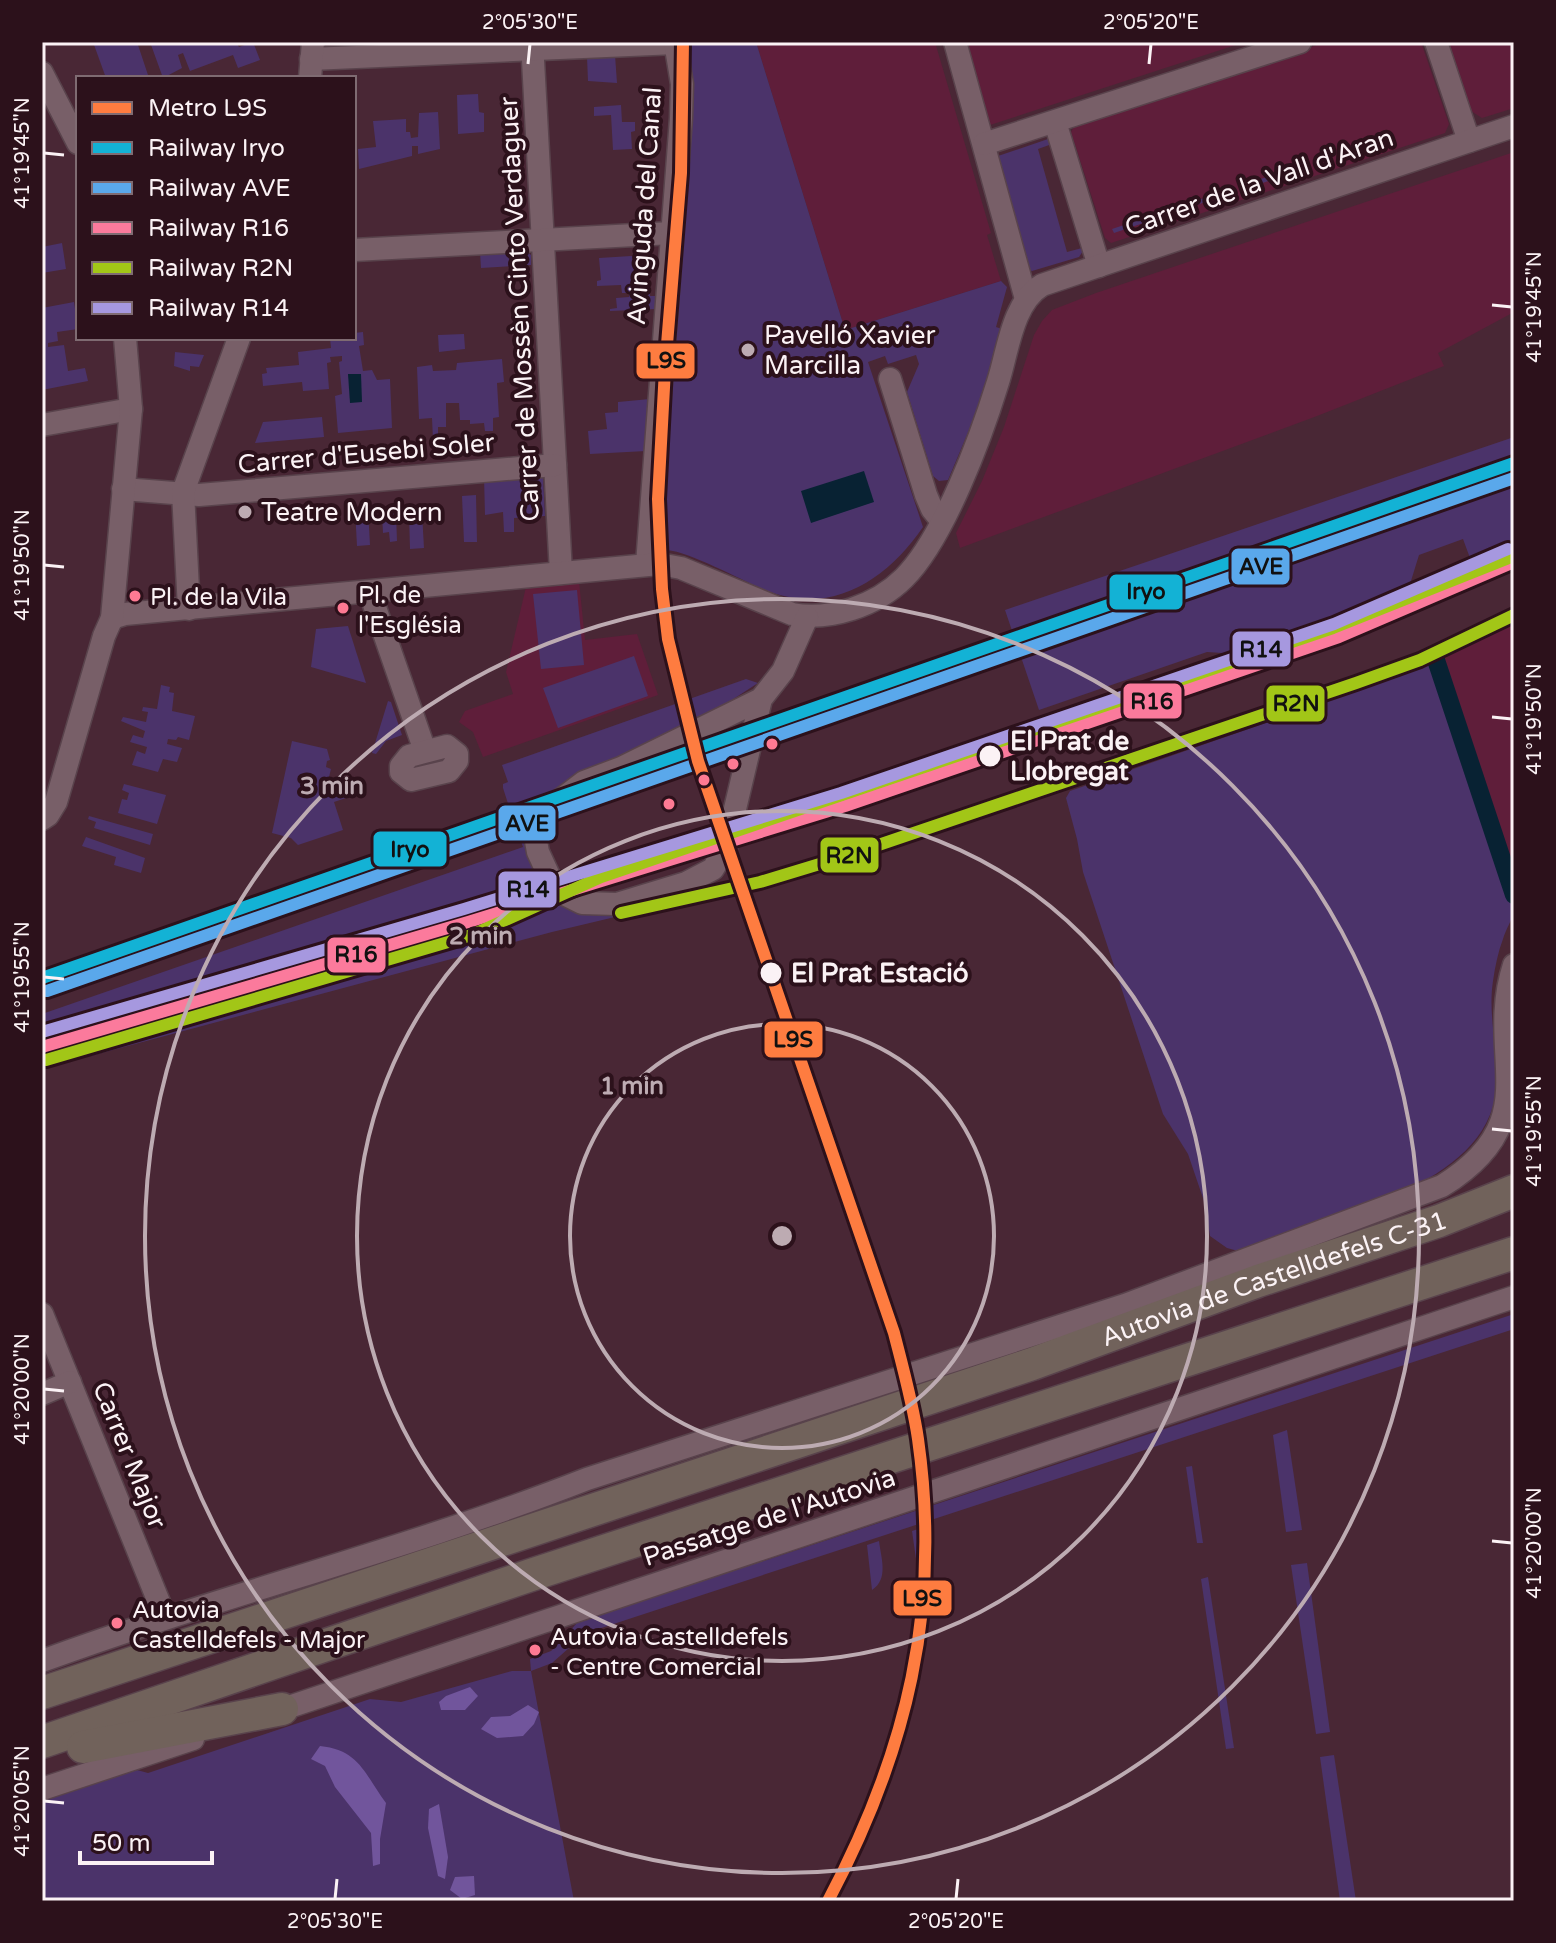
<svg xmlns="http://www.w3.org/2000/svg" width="1556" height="1943" viewBox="0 0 1556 1943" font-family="'Varela Round',sans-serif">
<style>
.built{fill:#5f1e3a}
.green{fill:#4b336a}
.forest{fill:#71559c}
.water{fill:#082233}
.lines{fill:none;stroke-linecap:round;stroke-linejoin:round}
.canal{stroke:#082233;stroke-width:18}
.minor-casing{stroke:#59434c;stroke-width:25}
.highway-casing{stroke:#59434c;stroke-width:35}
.minor{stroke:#785f68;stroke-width:22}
.highway{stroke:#71625b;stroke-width:32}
.rail-1-casing{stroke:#2c111b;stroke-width:18}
.rail-2-casing{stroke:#2c111b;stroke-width:18}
.rail-3-casing{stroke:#2c111b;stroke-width:18}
.rail-4-casing{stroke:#2c111b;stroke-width:18}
.rail-5-casing{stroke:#2c111b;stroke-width:18}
.rail-1{stroke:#13b2d5;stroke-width:12}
.rail-2{stroke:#5aa8eb;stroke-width:12}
.rail-3{stroke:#fb7a9c;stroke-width:12}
.rail-4{stroke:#a2c617;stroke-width:12}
.rail-5{stroke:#a698df;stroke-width:12}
.metro-1-casing{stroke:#2c111b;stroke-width:18}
.metro-1{stroke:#fe7c40;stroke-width:12}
.ticks{fill:none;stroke:#fbf2f5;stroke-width:3}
.ring{fill:none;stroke:#bdabb2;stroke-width:4}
.poi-dot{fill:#bdabb2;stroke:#2c111b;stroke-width:3}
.bus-dot{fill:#fe7a93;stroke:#2c111b;stroke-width:3}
.stop-dot{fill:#fbf2f5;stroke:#2c111b;stroke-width:3}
.labels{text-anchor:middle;stroke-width:8;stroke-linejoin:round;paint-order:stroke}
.bus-label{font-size:24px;fill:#fbf2f5;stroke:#2c111b;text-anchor:start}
.street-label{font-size:26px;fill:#fbf2f5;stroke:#2c111b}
.poi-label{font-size:26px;fill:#fbf2f5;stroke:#2c111b;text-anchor:start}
.stop-label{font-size:26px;font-weight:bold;fill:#fbf2f5;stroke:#2c111b;text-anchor:start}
.centre{fill:#bdabb2;stroke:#2c111b;stroke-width:4}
.ring-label{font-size:24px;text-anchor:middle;font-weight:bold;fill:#bdabb2;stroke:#2c111b;stroke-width:8;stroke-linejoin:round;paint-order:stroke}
.line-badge{stroke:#2c111b;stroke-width:3}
.pale-badge-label{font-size:22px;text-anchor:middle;font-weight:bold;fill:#111}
.neatline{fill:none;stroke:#fbf2f5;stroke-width:3}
.ticks-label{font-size:20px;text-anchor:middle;fill:#fbf2f5}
</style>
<rect width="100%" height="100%" fill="#492735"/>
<g class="built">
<path d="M756,42H935L991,233L987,235L1001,281L845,330Z"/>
<path d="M962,42H1245L990,125L985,124Z"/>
<path d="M1326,42H1421L1449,124L1445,133L1111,243L1105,238L1071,132L1074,127Z"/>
<path d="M1448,42H1514V108L1482,118L1471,111Z"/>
<path d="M1514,152V312L1438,353L1444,366L1317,416L960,548L956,533L982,481L1004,427L1034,335L1042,321L1052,310L1096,293Z"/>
<path d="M579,581L585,640L637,634L658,695L483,757L473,732L459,722L465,711L513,694L506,672L526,587Z"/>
<path d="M1514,617V881L1438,655Z"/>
</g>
<g class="green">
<path d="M93,42H137L149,78H106Z"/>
<path d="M150,42H236L239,47L253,42L260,60L238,68L233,55L190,71L183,53L178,55L182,68L163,78Z"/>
<path d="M669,42H756L845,330L1001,281L1007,287L996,327L1002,329L980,404L948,480L939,481L933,476L907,392L919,364L916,355L888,364L885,356L868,362L923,527C887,580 831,617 765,590C741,580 690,552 667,550C659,549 651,551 642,551L678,114Z"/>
<path d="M615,55L617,83L588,81L587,57Z"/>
<path d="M478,94L479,112L484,113V132L458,134L457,95Z"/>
<path d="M621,105L622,122H635V131L631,132L632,149L613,150L611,115L594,116V107Z"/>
<path d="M438,112L440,149L418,154V146H412V156L359,169L358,149L376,147L373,121L406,119V132H410L411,138L418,137L419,113Z"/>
<path d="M1048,139L1052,144L1038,149L1067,252L1082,248L1083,251L1079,257L1032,271L1029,270L998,156Z"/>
<path d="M1300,166L1301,170L1242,190L1240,186Z"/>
<path d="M1225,191L1226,195L1114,233L1112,229Z"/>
<path d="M62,243L66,269L42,273V247Z"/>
<path d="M524,249L531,255V265L481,268L480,252Z"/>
<path d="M631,256L639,257L640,278L636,279L637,284H650V296H658L657,309L610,311V309L617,308L616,298L629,297L630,293H622L621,285L597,286V281L601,280L599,258Z"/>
<path d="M74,302L78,329L57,332L58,341L48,343V347L64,345L68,371L85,368L88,381L42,390V308Z"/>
<path d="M363,332L364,345L359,346L363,371L372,370L377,380L390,379L392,428L338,433L335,396L342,394L339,362L342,361V356L330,357L331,362L327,363L329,389L303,391L302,382L263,386L262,374L267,373L266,368L299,365L298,352L331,348L330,338H354V333Z"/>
<path d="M464,334L465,349L439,352L438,335Z"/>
<path d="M175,352L204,355L199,367L190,366V371L174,366Z"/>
<path d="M502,359L504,382L497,383L499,417L493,418V431H485L484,423L470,424V420H460L459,403H446V427H438V439L433,440L432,418L419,419L417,367L432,365L433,371L456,370L457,363Z"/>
<path d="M650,399L646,451L590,454L588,431L607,429L605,413L618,412V402Z"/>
<path d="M322,417L324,437L255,443L263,422Z"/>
<path d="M1514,437V560L1491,567L1470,558L1463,539L1419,555L1406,597L1237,654L1207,652L1039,710L1005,610Z"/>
<path d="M484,477H543L545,516L514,518V532H504L503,512L485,515Z"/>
<path d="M476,495L477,542H464L462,496Z"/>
<path d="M368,508L370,545L357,546L355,509Z"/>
<path d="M396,513L397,541L390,542L389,532L383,533L382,514Z"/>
<path d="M422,513L424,548L410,549L409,514Z"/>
<path d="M577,590L584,665L541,669L533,594Z"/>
<path d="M348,626L366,683L311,667L316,629Z"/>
<path d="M634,656L648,696L558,728L543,688Z"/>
<path d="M1424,661L1432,662L1514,911C1512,920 1506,929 1503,939C1498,952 1495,967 1493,981C1488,1013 1497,1045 1497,1078C1497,1132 1457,1165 1412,1187L1238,1251L1227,1248L1210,1236L1205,1204L1188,1154L1163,1114L1083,872L1077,839L1066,798L1070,791L1286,716Z"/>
<path d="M746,679L758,683L718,709L534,809L512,816L503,788V784L508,782L502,765Z"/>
<path d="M161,685L170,687L169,692L174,693L172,711L195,716L189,740L178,737L176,740L168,739L167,744L182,748L177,762L163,759L158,772L132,765L137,751L145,754L147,747L130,742L133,735L143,738L145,731L121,721L123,717L146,722L148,712L142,711L143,707L157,709Z"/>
<path d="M388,701L391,702L402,735L386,741L376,754L372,753Z"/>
<path d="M292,741L327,749L330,760L327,761L326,767L331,769L329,777L360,785L361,793L334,802L343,830L298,845L291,838L272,833Z"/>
<path d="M124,784L166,795L157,824L118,813L122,799L127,800L129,793L122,790Z"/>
<path d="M89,816L153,834L150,845L94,828L96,822L88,819Z"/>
<path d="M521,832L527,833L578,911C618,922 657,900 695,887L699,897L552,932L42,1069V1014L523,847L518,833Z"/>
<path d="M86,837L145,858L141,873L114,865L116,857L82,846Z"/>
<path d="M1514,1314V1329L583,1634L574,1643L567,1634L577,1623L593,1617Z"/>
<path d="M1287,1430L1302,1530L1286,1532L1273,1435Z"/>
<path d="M1192,1466L1203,1543H1197L1186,1467Z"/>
<path d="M924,1527L933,1583L918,1573L912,1531Z"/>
<path d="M879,1541C881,1558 889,1579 872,1590L867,1545Z"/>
<path d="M1307,1563L1330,1732L1316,1734L1291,1565Z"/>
<path d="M1208,1577L1234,1748L1226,1749L1201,1579Z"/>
<path d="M562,1640L569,1648L552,1663L531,1671L574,1901H42V1801L137,1770L148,1773L370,1699L401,1702L512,1671H531L530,1659L551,1651Z"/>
<path d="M1334,1755L1356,1901H1340L1320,1757Z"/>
</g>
<g class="forest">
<path d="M470,1687L478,1696L465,1710H441L439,1702L446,1696Z"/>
<path d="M528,1705L539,1712L534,1724L523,1736L497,1738L481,1729L491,1717L510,1716Z"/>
<path d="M320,1746C360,1750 365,1775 386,1803L380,1839V1864L373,1866L371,1833L335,1787L325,1766L311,1759Z"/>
<path d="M439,1804L448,1857L445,1879L438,1876L428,1828L429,1809Z"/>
<path d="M474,1876L475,1895L462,1899L450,1890L455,1877Z"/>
</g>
<g class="water">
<path d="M348,374H361L362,402L350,403Z"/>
<path d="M864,471L874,502L811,523L801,491Z"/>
</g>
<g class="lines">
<path class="canal" d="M1436,660L1514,895"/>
<defs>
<g id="minor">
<path d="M532,42L561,573"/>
<path d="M955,42L1026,299"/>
<path d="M1436,42L1469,141"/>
<path d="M311,59L676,43"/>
<path d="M42,73L78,143"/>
<path d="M310,78L313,42"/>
<path d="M1055,122L1099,266"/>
<path d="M984,144L1300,42"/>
<path d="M354,250L672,233"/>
<path d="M890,379L926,495L932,509L941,520"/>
<path d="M42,425L131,409"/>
<path d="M123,489L199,495L555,465"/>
<path d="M647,564L681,118L682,84L675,42"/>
<path d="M370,593L425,751"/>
<path d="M189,609L183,492L239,338"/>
<path d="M112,618L125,614L659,564L681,568L792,614C830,621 876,606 904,578C944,538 981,437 998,382C1008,351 1012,303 1042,285L1514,126"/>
<path d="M761,699L726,847L713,869L686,883L617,904L582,903L566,895L550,878L538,852L536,841L539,828L550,808L584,782L621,768L761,699L783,671L807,617"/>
<path d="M447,746L457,754V761L449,771L411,780L401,772V766L409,756Z"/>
<path d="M42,819L48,815L56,802L104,636L112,618L131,409L125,338"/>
<path d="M42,1314L165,1617"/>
<path d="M42,1394L70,1382"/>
<path d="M42,1661C222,1595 409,1549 587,1479L1125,1305L1442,1186C1550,1119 1484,1057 1514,965"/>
<path d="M271,1713L1514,1297"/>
<path d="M42,1789L193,1739"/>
</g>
<g id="highway">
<path id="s1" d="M42,1693L1032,1364L1258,1281L1439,1221L1514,1191"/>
<path d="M42,1742L531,1575L1514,1253"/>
<path d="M83,1747L282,1709"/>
</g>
</defs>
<use href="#minor" class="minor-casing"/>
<use href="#highway" class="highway-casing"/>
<use href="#minor" class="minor"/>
<use href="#highway" class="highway"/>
<defs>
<path id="rail-1" d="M42,978L1514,463"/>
<path id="rail-2" d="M47,991L1514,478"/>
<path id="rail-3" d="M42,1047L468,922L845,806L1339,637L1514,562"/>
<g id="rail-4">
<path d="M621,913L760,882L846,856L1356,683L1420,660L1514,615"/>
<path d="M46,1060L472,935L601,877L1333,628L1514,556"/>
</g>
<path id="rail-5" d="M42,1032L464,909L841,793L1334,624L1508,549"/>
</defs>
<use href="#rail-1" class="rail-1-casing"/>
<use href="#rail-2" class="rail-2-casing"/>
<use href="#rail-3" class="rail-3-casing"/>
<use href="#rail-4" class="rail-4-casing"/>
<use href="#rail-5" class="rail-5-casing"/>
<use href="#rail-1" class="rail-1"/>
<use href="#rail-2" class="rail-2"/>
<use href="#rail-3" class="rail-3"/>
<use href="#rail-4" class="rail-4"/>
<use href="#rail-5" class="rail-5"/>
<defs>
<path id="metro-1" d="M683,42L681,173L665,369L658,499L662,589L668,639L698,761L894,1333C903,1368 913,1404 918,1439C942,1608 907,1752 828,1901"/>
</defs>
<use href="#metro-1" class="metro-1-casing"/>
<use href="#metro-1" class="metro-1"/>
</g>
<path class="ticks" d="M528,64L530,44M1149,64L1151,44M44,153L64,155M1492,305L1512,307M44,565L64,567M1492,717L1512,719M44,977L64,979M1492,1129L1512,1131M44,1389L64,1391M1492,1541L1512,1543M44,1801L64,1803M335,1899L337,1879M956,1899L958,1879"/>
<g class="ring">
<circle cx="782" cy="1236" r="212"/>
<circle cx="782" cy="1236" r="425"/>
<circle cx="782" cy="1236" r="637"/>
</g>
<g class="poi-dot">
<circle cx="748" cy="350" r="8"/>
<circle cx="245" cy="512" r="8"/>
</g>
<g class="bus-dot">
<circle cx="135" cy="596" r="7"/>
<circle cx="343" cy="608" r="7"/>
<circle cx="772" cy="744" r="7"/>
<circle cx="733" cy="764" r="7"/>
<circle cx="704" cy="780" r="7"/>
<circle cx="669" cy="804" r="7"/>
<circle cx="117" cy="1623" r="7"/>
<circle cx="535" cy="1650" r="7"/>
</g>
<g class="stop-dot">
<circle cx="990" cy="756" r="12"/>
<circle cx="771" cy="973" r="12"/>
</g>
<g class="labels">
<g class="bus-label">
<text x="358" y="603">Pl. de<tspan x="358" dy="30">l'Església</tspan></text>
<text x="150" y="605">Pl. de la Vila</text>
<text x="132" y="1618">Autovia<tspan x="132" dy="30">Castelldefels - Major</tspan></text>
<text x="550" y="1645">Autovia Castelldefels<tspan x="550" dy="30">- Centre Comercial</tspan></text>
</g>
<g class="street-label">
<text transform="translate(1259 182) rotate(-19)" y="9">Carrer de la Vall d'Aran</text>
<text transform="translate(644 206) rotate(-86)" y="9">Avinguda del Canal</text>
<text transform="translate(519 309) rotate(-93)" y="9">Carrer de Mossèn Cinto Verdaguer</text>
<text transform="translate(366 453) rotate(-5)" y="9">Carrer d'Eusebi Soler</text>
<text dy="9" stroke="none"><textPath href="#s1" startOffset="1300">Autovia de Castelldefels C-31</textPath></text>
<text transform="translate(130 1455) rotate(68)" y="9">Carrer Major</text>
<text transform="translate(769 1517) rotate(-18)" y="9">Passatge de l'Autovia</text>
</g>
<g class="poi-label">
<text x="764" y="344">Pavelló Xavier<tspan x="764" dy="30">Marcilla</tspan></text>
<text x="261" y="521">Teatre Modern</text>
</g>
<g class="stop-label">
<text x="1010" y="750">El Prat de<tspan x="1010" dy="30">Llobregat</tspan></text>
<text x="791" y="982">El Prat Estació</text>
</g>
</g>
<circle cx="782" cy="1236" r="12" class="centre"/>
<g class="ring-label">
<text x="332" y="794">3 min</text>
<text x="481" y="944">2 min</text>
<text x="632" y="1094">1 min</text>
</g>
<g class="line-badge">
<rect x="635" y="342" width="61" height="38" rx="8" fill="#fe7c40"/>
<rect x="1230" y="547" width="61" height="39" rx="8" fill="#5aa8eb"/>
<rect x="1108" y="573" width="76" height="38" rx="8" fill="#13b2d5"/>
<rect x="1231" y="630" width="61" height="38" rx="8" fill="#a698df"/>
<rect x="1122" y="682" width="61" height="38" rx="8" fill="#fb7a9c"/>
<rect x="1265" y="684" width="61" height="39" rx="8" fill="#a2c617"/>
<rect x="497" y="804" width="60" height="38" rx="8" fill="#5aa8eb"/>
<rect x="372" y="830" width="76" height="38" rx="8" fill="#13b2d5"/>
<rect x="819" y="836" width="61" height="38" rx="8" fill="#a2c617"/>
<rect x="497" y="870" width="61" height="39" rx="8" fill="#a698df"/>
<rect x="326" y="936" width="61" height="38" rx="8" fill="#fb7a9c"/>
<rect x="763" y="1020" width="61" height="39" rx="8" fill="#fe7c40"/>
<rect x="892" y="1579" width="61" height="38" rx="8" fill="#fe7c40"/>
</g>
<g class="pale-badge-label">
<text x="666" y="368">L9S</text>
<text x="1261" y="574">AVE</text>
<text x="1146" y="599">Iryo</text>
<text x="1261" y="657">R14</text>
<text x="1152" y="709">R16</text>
<text x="1296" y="711">R2N</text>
<text x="527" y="831">AVE</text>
<text x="410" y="857">Iryo</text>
<text x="849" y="863">R2N</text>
<text x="528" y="897">R14</text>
<text x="356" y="962">R16</text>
<text x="793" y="1047">L9S</text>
<text x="922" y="1606">L9S</text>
</g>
<rect width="1556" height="1943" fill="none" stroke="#2c111b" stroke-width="88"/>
<rect x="76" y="76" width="280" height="264" fill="#2c111b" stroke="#7f6b72" stroke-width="2"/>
<rect x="92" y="102" width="40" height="12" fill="#fe7c40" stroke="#7f6b72" stroke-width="2"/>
<text x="148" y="116" font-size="24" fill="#fbf2f5">Metro L9S</text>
<rect x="92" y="142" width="40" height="12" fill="#13b2d5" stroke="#7f6b72" stroke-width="2"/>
<text x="148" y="156" font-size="24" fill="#fbf2f5">Railway Iryo</text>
<rect x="92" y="182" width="40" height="12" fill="#5aa8eb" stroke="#7f6b72" stroke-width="2"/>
<text x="148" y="196" font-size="24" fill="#fbf2f5">Railway AVE</text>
<rect x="92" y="222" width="40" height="12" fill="#fb7a9c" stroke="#7f6b72" stroke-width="2"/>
<text x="148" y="236" font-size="24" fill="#fbf2f5">Railway R16</text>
<rect x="92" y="262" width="40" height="12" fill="#a2c617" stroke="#7f6b72" stroke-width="2"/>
<text x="148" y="276" font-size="24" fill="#fbf2f5">Railway R2N</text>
<rect x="92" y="302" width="40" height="12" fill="#a698df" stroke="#7f6b72" stroke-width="2"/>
<text x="148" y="316" font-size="24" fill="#fbf2f5">Railway R14</text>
<path d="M80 1851v12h132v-12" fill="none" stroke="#fbf2f5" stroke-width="4"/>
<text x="92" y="1851" font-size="24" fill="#fbf2f5" stroke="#2c111b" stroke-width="6" paint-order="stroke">50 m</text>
<rect x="44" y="44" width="1468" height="1855" class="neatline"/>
<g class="ticks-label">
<text x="530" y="29">2°05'30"E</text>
<text x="1151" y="29">2°05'20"E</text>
<text transform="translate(22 153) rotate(-90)" y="7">41°19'45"N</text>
<text transform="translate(1534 307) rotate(-90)" y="7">41°19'45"N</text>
<text transform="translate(22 565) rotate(-90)" y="7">41°19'50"N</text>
<text transform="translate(1534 719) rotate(-90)" y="7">41°19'50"N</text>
<text transform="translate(22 977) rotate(-90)" y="7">41°19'55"N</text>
<text transform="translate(1534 1131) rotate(-90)" y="7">41°19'55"N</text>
<text transform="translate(22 1389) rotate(-90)" y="7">41°20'00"N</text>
<text transform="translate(1534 1543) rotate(-90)" y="7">41°20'00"N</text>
<text transform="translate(22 1801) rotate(-90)" y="7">41°20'05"N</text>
<text x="335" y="1928">2°05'30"E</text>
<text x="956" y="1928">2°05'20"E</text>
</g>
</svg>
